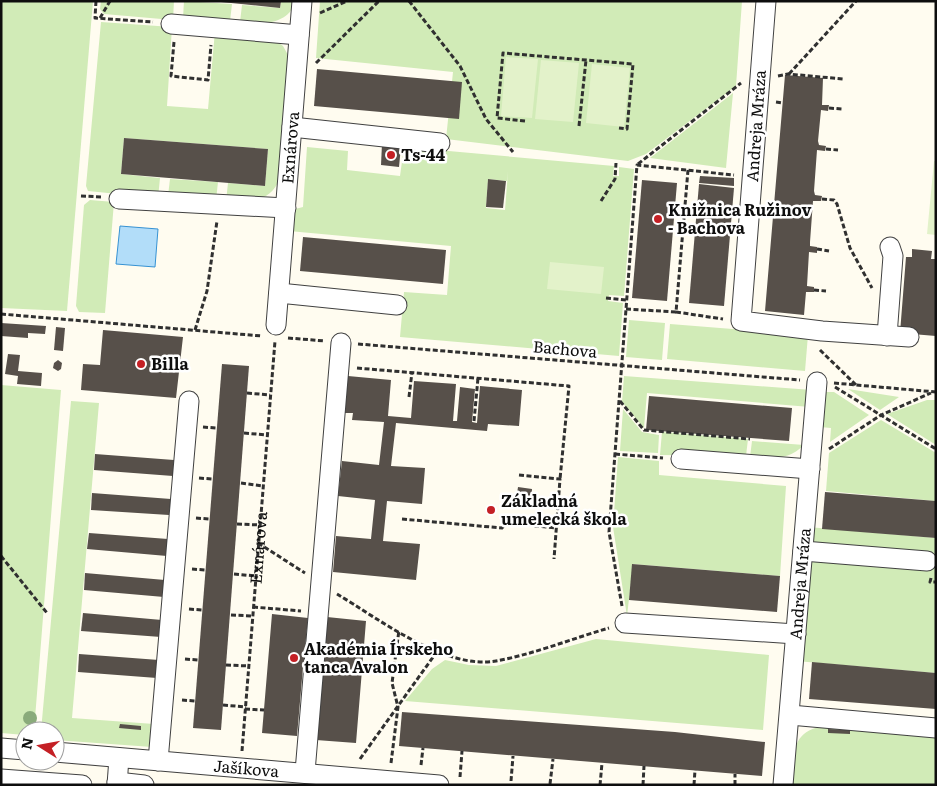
<svg xmlns="http://www.w3.org/2000/svg" width="937" height="786" viewBox="0 0 937 786" font-family="Literata,serif">
<style>
.green{fill:#d1ebb7;fill-rule:evenodd}
.pitch{fill:#e3f2ca}
.water{fill:#b2ddf9;stroke:#3692d3}
.building{fill:#57504a}
.lines{fill:none;stroke-linecap:round;stroke-linejoin:round}
.minor-casing{stroke:#414141;stroke-width:21}
.path{stroke:#303030;stroke-width:3;stroke-dasharray:5 2.5;stroke-linecap:butt}
.minor{stroke:#fff;stroke-width:19}
.tree{fill:#8aab7b}
.poi-dot{fill:#c42025;stroke:#fff;stroke-width:2}
.labels{text-anchor:middle;stroke-width:5;stroke-linejoin:round;paint-order:stroke}
.street-label{font-size:16px;fill:#0e0e0e;stroke:#fff}
.poi-label{font-size:16px;font-weight:bold;fill:#0e0e0e;stroke:#fff;text-anchor:start}
</style>
<rect width="100%" height="100%" fill="#fffcf0"/>
<g class="green">
<path d="M1,1H93L67,311L1,308Z"/>
<path d="M101,1H174L173,20L104,14L100,9Z"/>
<path d="M184,1L232,4L230,21L183,18Z"/>
<path d="M281,1H295C289,26 260,24 240,22L242,5L280,8Z"/>
<path d="M320,1H742L736,86L646,154L628,161L446,139L453,72L316,58Z"/>
<path d="M101,22L172,27L167,106L208,109L215,31L273,38L283,46L288,55L281,176C270,204 253,200 226,201L228,183L265,186L268,149L124,138L121,174L160,178L158,198L88,191L86,186Z"/>
<path d="M733,93L726,168L650,158Z"/>
<path d="M307,147L348,151L347,170L400,176L404,147L614,166L613,176H619V167L634,169L624,296L609,295L608,301L623,303L619,356L400,337L404,292L447,295L451,246L289,231L291,210L303,207ZM508,171L505,210L486,208L488,179L507,181Z"/>
<path d="M170,179L218,182L216,200L168,196Z"/>
<path d="M90,200L114,202L105,313L79,312L76,306L84,205Z"/>
<path d="M629,320L665,323L662,360L626,357Z"/>
<path d="M670,324L808,335L805,371L667,359Z"/>
<path d="M624,376L812,390L810,407L647,393L644,428L622,402Z"/>
<path d="M1,385L61,390L34,731H25V735L1,733Z"/>
<path d="M848,389L899,397L880,410Z"/>
<path d="M822,392H834L869,415L830,442L831,428L820,427Z"/>
<path d="M927,400H936V445L887,414Z"/>
<path d="M71,401L99,403L72,718L154,724L152,747L55,740V731H41Z"/>
<path d="M623,409L642,432L659,435L658,453L620,451Z"/>
<path d="M881,420L936,453V501L826,491L829,453Z"/>
<path d="M662,432L748,439L746,456L660,455Z"/>
<path d="M752,441L804,445C788,461 772,458 750,457Z"/>
<path d="M618,457L659,461V475L786,486L780,576L633,564L627,616L613,527Z"/>
<path d="M808,527L936,538V673L796,661Z"/>
<path d="M596,639L769,655L763,730L405,701L432,669L445,660L469,665L496,666Z"/>
<path d="M825,726L936,732V785H792C793,757 790,730 825,726Z"/>
</g>
<g class="pitch">
<path d="M506,57L538,59L532,118L501,116Z"/>
<path d="M541,60L579,63L573,122L535,119Z"/>
<path d="M592,64L630,68L624,127L586,123Z"/>
<path d="M934,161H936V235L927,234Z"/>
<path d="M550,262L604,267L601,294L547,289Z"/>
</g>
<path class="water" d="M120,226L158,229L155,267L116,264Z"/>
<g class="building">
<path d="M211,1H281L280,8Z"/>
<path d="M317,69L462,82L459,119L314,106Z"/>
<path d="M785,75L823,78L822,105H829L828,111L821,110L818,141L819,145L826,146L825,151L817,150L814,191L815,195L822,196L821,201H813L810,242V246L817,247V253L809,252L807,286L814,287V292H806L804,315L765,311Z"/>
<path d="M124,138L268,149L265,186L121,174Z"/>
<path d="M382,144L401,146L399,167L381,165Z"/>
<path d="M700,176L734,178V186L699,183Z"/>
<path d="M488,179L506,181L503,208L486,207Z"/>
<path d="M642,180L677,183L667,301L632,298Z"/>
<path d="M699,184L734,188L724,306L689,303Z"/>
<path d="M303,237L446,250L443,284L300,271Z"/>
<path d="M912,249L932,251L931,259H936V336L900,333L906,257H912Z"/>
<path d="M1,323L46,326L45,334L28,333V338L1,336Z"/>
<path d="M56,327L65,328L63,351L54,350Z"/>
<path d="M103,330L183,337L176,398L81,390L83,364L100,365Z"/>
<path d="M8,354L20,355L18,371L42,373L41,386L17,384L18,376L5,374Z"/>
<path d="M58,360L62,363L61,369L58,371L53,368L54,363Z"/>
<path d="M222,364L249,366L221,730L193,728Z"/>
<path d="M348,376L391,380L388,416L411,418L414,381L456,384L453,421H457L460,387L475,389L472,422L477,423L480,386L522,390L519,426L488,424L487,431L396,423L391,466L425,468L422,504L387,501L383,541L420,544L416,580L333,572L336,536L371,539L375,500L338,496L342,461L379,465L384,422L352,420L353,413H345Z"/>
<path d="M649,396L792,408L789,441L646,430Z"/>
<path d="M95,454L174,460L173,476L94,470Z"/>
<path d="M518,487L532,489L531,502L516,501Z"/>
<path d="M825,492L936,501V538L822,529Z"/>
<path d="M92,493L171,499L169,515L91,510Z"/>
<path d="M89,533L168,539L167,556L87,549Z"/>
<path d="M632,564L780,576L777,612L629,600Z"/>
<path d="M85,573L165,580L164,597L84,590Z"/>
<path d="M83,613L162,620L161,637L81,631Z"/>
<path d="M272,614L308,618L304,658L323,659L327,617L366,621L356,743L316,740L323,669L303,667L297,736L262,733Z"/>
<path d="M79,654L159,660L157,678L78,672Z"/>
<path d="M812,662L936,673V709L809,699Z"/>
<path d="M402,712L675,732L765,742L762,776L399,746Z"/>
<path d="M120,724L141,726V730L119,728Z"/>
<path d="M828,729L850,730V734L828,733Z"/>
</g>
<g class="lines">
<defs>
<g id="minor">
<path d="M766,1L741,321L822,331L909,337"/>
<path d="M171,24L299,35"/>
<path d="M292,127L440,143"/>
<path d="M119,199L286,208"/>
<path d="M279,293L397,305"/>
<path id="s2" d="M276,325L302,1"/>
<path d="M887,336L893,256L890,247"/>
<path d="M681,459L810,469"/>
<path d="M803,551L927,561"/>
<path d="M625,623L796,634"/>
<path d="M790,715L936,728"/>
<path d="M1,748L25,750"/>
<path id="s3" d="M55,752L439,785"/>
<path d="M158,761L189,401"/>
<path d="M305,772L341,343"/>
<path d="M1,779L82,785"/>
<path d="M117,782L144,785"/>
<path d="M117,785L119,758"/>
<path id="s4" d="M783,785L817,382"/>
</g>
</defs>
<use href="#minor" class="minor-casing"/>
<g class="path">
<path d="M96,1L95,18L153,22"/>
<path d="M409,1L460,66L486,119L513,152"/>
<path d="M320,13L347,1"/>
<path d="M100,18L110,1"/>
<path d="M174,42L171,76L208,80L211,45"/>
<path d="M316,63L379,1"/>
<path d="M789,74L856,1"/>
<path d="M778,76L788,74L843,79"/>
<path d="M776,102L783,103"/>
<path d="M829,108L842,109"/>
<path d="M525,121L497,118L503,53L633,64L627,129L619,128"/>
<path d="M579,126L586,60"/>
<path d="M826,149L838,150"/>
<path d="M638,164L741,83"/>
<path d="M688,170L676,312L723,319"/>
<path d="M81,196L103,197"/>
<path d="M822,199L834,200L837,204L850,248L872,288"/>
<path d="M601,201L615,179L616,163"/>
<path d="M817,249L829,251"/>
<path d="M814,290L826,291"/>
<path d="M606,298L626,300"/>
<path d="M626,309L676,312"/>
<path d="M1,314L262,336"/>
<path d="M195,330L207,291L217,221"/>
<path d="M288,338L325,341"/>
<path d="M358,344L800,380"/>
<path d="M820,350L856,385"/>
<path d="M357,368L569,386L560,479"/>
<path d="M834,383L936,392"/>
<path d="M835,387L936,449"/>
<path d="M247,393L270,395"/>
<path d="M409,397L412,372"/>
<path d="M620,401L644,430L750,439"/>
<path d="M474,421L478,378"/>
<path d="M203,427L216,428"/>
<path d="M244,433L267,435"/>
<path d="M829,449L881,415L931,393"/>
<path d="M615,454L663,458"/>
<path d="M519,475L560,479L554,559"/>
<path d="M199,478L212,479"/>
<path d="M241,483L263,486"/>
<path d="M196,518L209,519"/>
<path d="M402,519L502,528L506,523L556,528"/>
<path d="M237,524L260,525"/>
<path d="M258,543L305,573"/>
<path d="M1,556L47,613"/>
<path d="M192,569L205,570"/>
<path d="M234,574L256,576"/>
<path d="M931,578L930,582H936"/>
<path d="M337,594C379,619 445,670 496,661C531,655 574,638 609,628"/>
<path d="M622,606L609,532L637,165L734,175"/>
<path d="M253,607L301,611"/>
<path d="M189,609L202,610"/>
<path d="M231,615L253,616"/>
<path d="M185,659L198,660"/>
<path d="M226,665L249,666"/>
<path d="M182,700L195,701"/>
<path d="M223,705L246,707"/>
<path d="M245,709L264,710"/>
<path id="s1" d="M242,751L275,341"/>
<path d="M360,759L436,653"/>
<path d="M391,763L398,707L392,683L399,630"/>
<path d="M421,765L423,748"/>
<path d="M460,777L462,751"/>
<path d="M511,781L513,756"/>
<path d="M550,784L553,759"/>
<path d="M600,785L602,763"/>
<path d="M643,785L644,766"/>
<path d="M694,785L695,770"/>
<path d="M735,785V774"/>
</g>
<use href="#minor" class="minor"/>
</g>
<circle class="tree" cx="30" cy="718" r="7"/>
<g class="poi-dot">
<circle cx="391" cy="155" r="5"/>
<circle cx="658" cy="219" r="5"/>
<circle cx="141" cy="364" r="5"/>
<circle cx="491" cy="510" r="5"/>
<circle cx="294" cy="658" r="5"/>
</g>
<g class="labels">
<g class="street-label">
<text transform="translate(756 126) rotate(-86)" y="6">Andreja Mráza</text>
<text dy="6" stroke="none"><textPath href="#s2" startOffset="178">Exnárova</textPath></text>
<text transform="translate(565 349) rotate(5)" y="6">Bachova</text>
<text dy="6" stroke="none"><textPath href="#s1" startOffset="204">Exnárova</textPath></text>
<text dy="6" stroke="none"><textPath href="#s4" startOffset="202">Andreja Mráza</textPath></text>
<text dy="6" stroke="none"><textPath href="#s3" startOffset="192">Jašíkova</textPath></text>
</g>
<g class="poi-label">
<text x="401" y="161">Ts-44</text>
<text x="668" y="216">Knižnica Ružinov<tspan x="668" dy="18">- Bachova</tspan></text>
<text x="151" y="370">Billa</text>
<text x="501" y="507">Základná<tspan x="501" dy="18">umelecká škola</tspan></text>
<text x="304" y="655">Akadémia Írskeho<tspan x="304" dy="18">tanca Avalon</tspan></text>
</g>
</g>
<rect width="937" height="786" fill="none" stroke="#0e0e0e" stroke-width="5"/>
<g transform="translate(40 746) rotate(281)"><circle r="24" fill="#ffffff" stroke="#9f9f9f"/>
<path d="M0-4L9 19L0 12L-9 19Z" fill="#c42025"/>
<text y="-8" font-size="14" font-weight="bold" text-anchor="middle" fill="#0e0e0e">N</text>
</g>
</svg>
